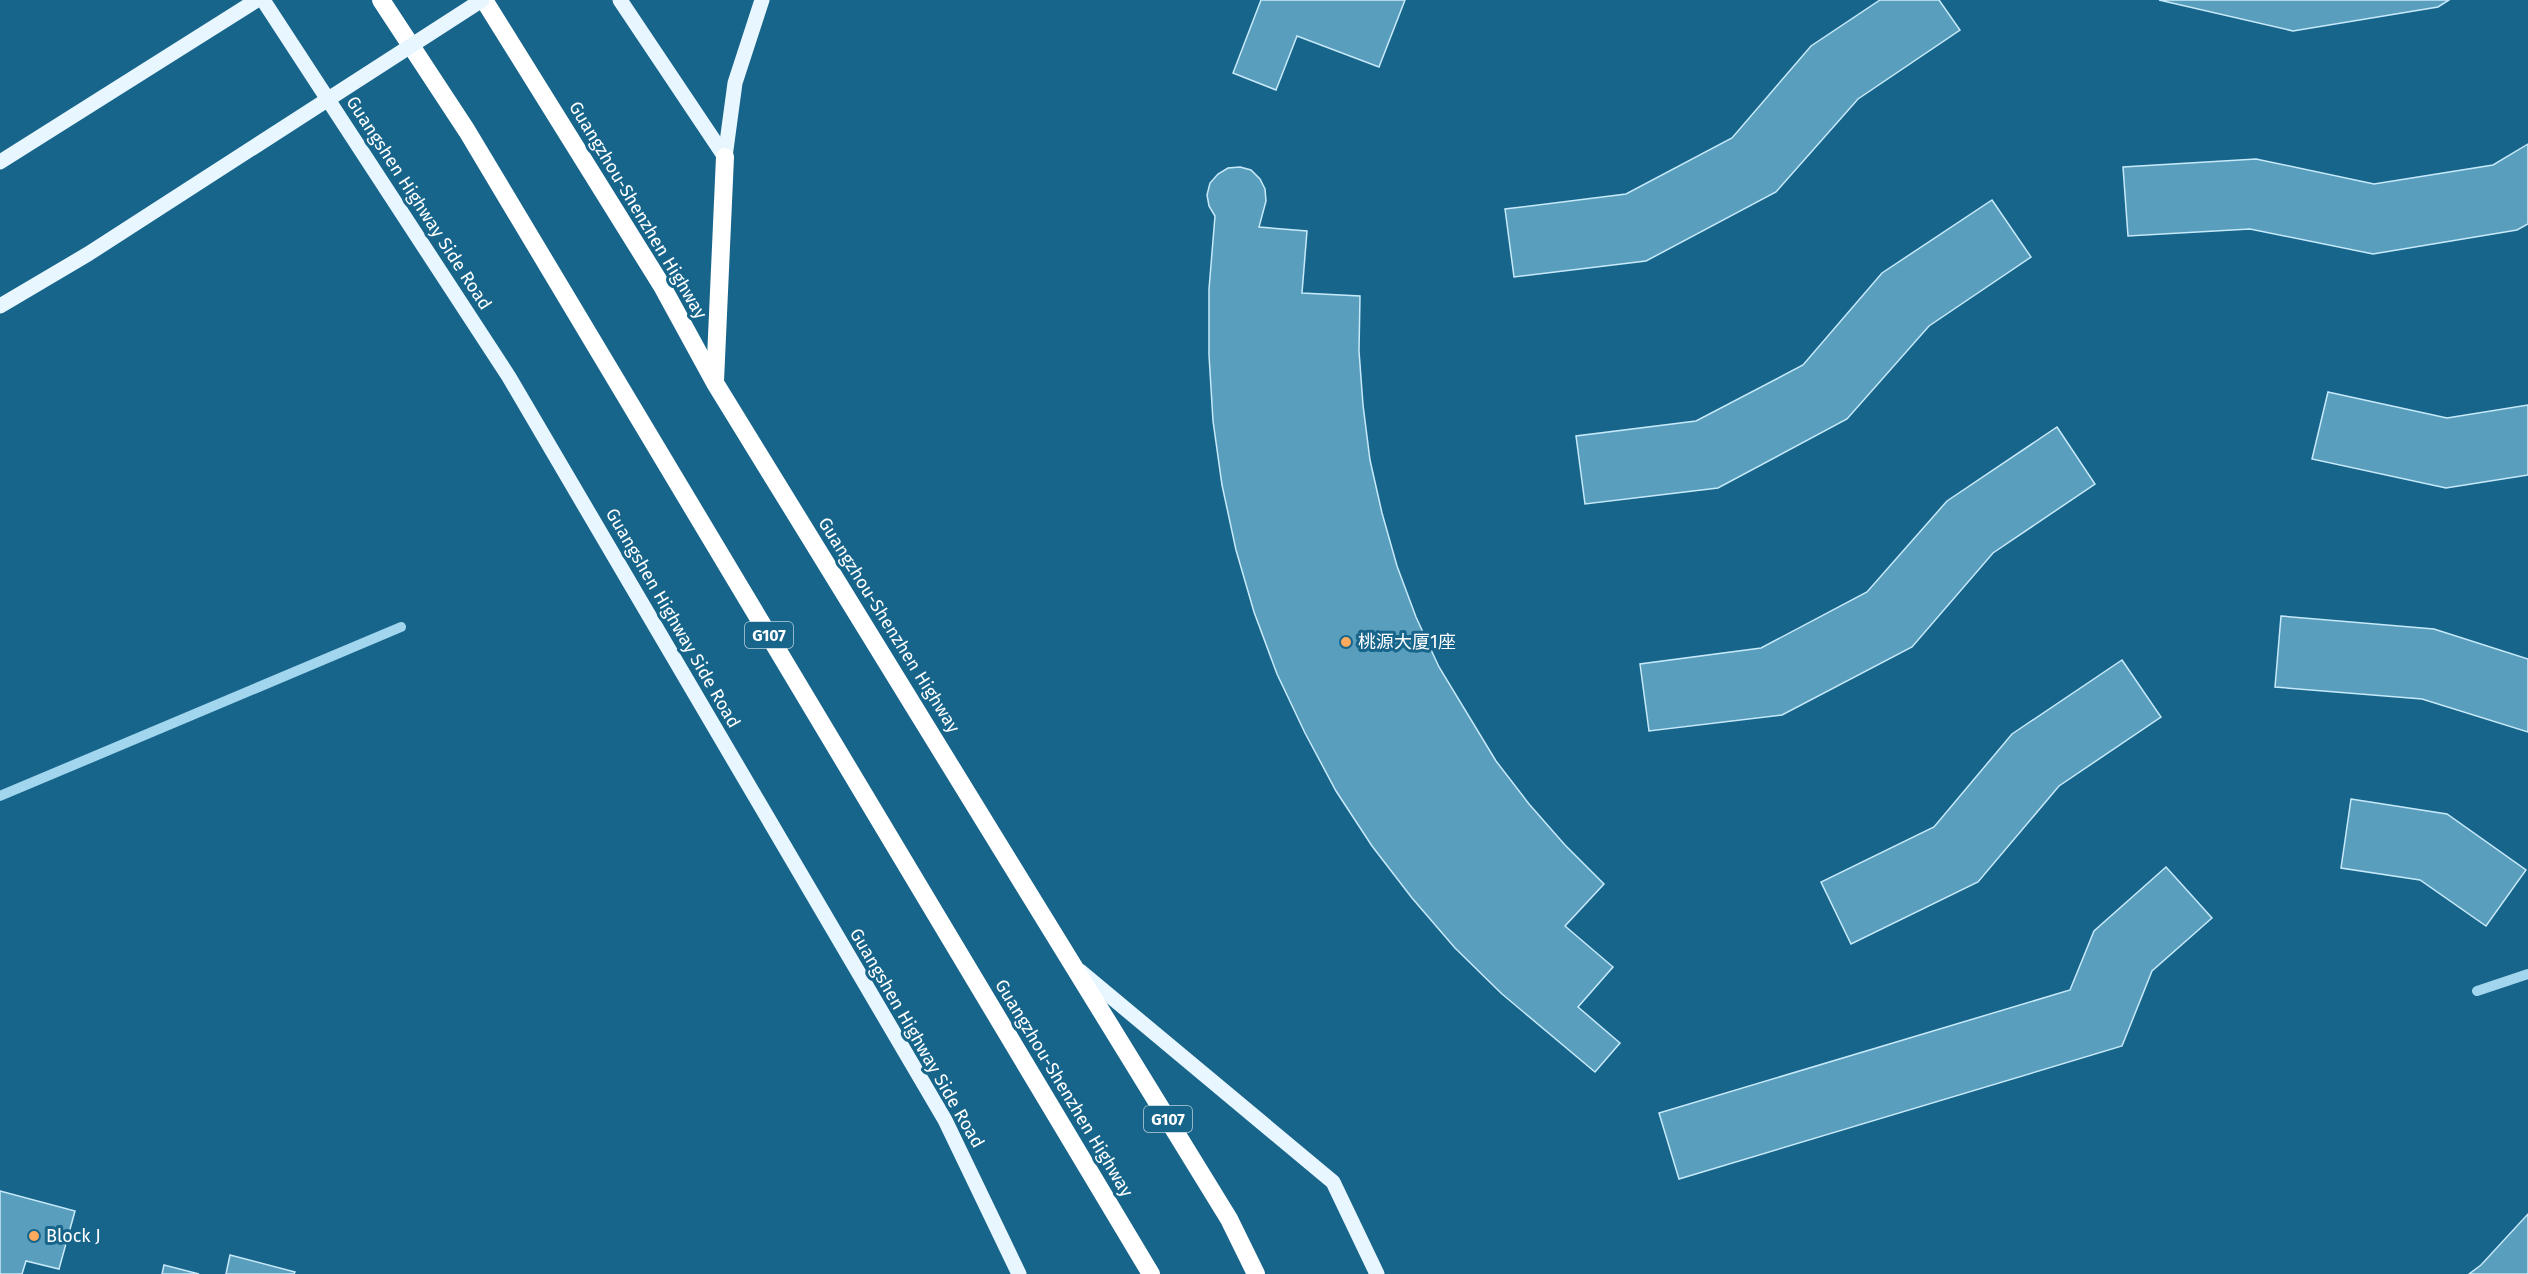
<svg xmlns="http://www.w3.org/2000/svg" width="2528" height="1274" viewBox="0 0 2528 1274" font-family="'Fira Sans','Noto Sans SC',sans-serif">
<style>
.building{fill:#5a9ebe;stroke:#c7eafa;stroke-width:1.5}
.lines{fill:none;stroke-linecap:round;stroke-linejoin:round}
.minor{stroke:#a1d6ee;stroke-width:10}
.major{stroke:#e8f7ff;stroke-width:15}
.highway{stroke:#fff;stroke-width:18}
.major-bridge{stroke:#e8f7ff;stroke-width:15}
.poi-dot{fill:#ffaa5e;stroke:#18658b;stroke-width:2}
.labels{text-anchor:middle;stroke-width:6;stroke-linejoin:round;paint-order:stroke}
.shield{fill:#18658b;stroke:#bad1dc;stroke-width:1.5}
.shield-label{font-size:16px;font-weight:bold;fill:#fff}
.street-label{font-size:18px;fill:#fff;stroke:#18658b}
.poi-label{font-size:18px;fill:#fff;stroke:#18658b;text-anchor:start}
</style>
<rect width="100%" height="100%" fill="#18658b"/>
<g class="building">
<path d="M1261,0H1405L1379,67L1297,36L1276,90L1233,73Z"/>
<path d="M1880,0H1939L1960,30L1858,99L1776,192L1646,261L1514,277L1505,209L1626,194L1732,138L1811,46Z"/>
<path d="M2159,0H2449L2438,7L2293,31Z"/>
<path d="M2528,144V224L2517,230L2373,254L2250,229L2128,236L2123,167L2256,159L2374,184L2493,165Z"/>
<path d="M1240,167L1251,170L1260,179L1265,189L1266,201L1259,227L1307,231L1302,293L1360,296L1359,351L1363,405L1370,460L1382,513L1397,566L1416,617L1439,667L1496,761L1529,804L1565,845L1604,884L1565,926L1613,967L1578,1007L1620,1043L1595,1072L1502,994L1455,948L1412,898L1372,846L1336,791L1305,733L1277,674L1254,612L1236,550L1222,485L1213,421L1209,355V289L1215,216L1209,206L1207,195L1210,183L1218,174L1228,168Z"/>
<path d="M1992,200L2031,257L1929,326L1847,419L1718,488L1585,504L1576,436L1696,421L1803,365L1882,273Z"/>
<path d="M2328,392L2447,418L2528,405V475L2446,488L2312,459Z"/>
<path d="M2057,427L2095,484L1993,553L1912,647L1782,715L1649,731L1640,664L1761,648L1867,592L1947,501Z"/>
<path d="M2281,616L2434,629L2528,659V732L2422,699L2275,687Z"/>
<path d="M2122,660L2161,717L2059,786L1978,882L1851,944L1821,882L1934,827L2012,734Z"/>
<path d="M2351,799L2447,814L2526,870L2486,926L2420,880L2341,868Z"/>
<path d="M2166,867L2212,918L2152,971L2122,1046L1679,1179L1659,1113L2070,990L2094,931Z"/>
<path d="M0,1191L75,1211L59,1269L26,1261L22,1274H0Z"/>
<path d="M2528,1214V1274H2469L2481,1265Z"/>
<path d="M230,1255L295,1272L294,1274H226Z"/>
<path d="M164,1265L199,1274H162Z"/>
</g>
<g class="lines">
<g class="minor">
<path d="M0,796L401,627"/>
<path d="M2477,991L2528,974"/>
</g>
<g class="major">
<path d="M263,0L509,377L945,1120L1019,1274"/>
<path d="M620,0L725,157"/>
<path d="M725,157L735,83L762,0"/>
<path d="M0,162L257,0"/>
<path d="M1080,971L1333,1182L1377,1274"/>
</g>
<g class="highway">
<path d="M381,0L467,131L1151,1274"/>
<path d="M484,0L662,286L715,383L1229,1219L1256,1274"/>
<path d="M715,381L725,157"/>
</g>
<path class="major-bridge" d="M0,306L88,254L482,0"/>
</g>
<g class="poi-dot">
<circle cx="1346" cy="642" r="6"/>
<circle cx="34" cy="1236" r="6"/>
</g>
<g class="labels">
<g class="shield">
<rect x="745" y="622" width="48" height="26" rx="4.5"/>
<rect x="1144" y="1106" width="48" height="26" rx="4.5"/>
</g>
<g class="shield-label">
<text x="769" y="641">G107</text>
<text x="1168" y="1125">G107</text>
</g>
<g class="street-label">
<text transform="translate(419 203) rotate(57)" y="6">Guangshen Highway Side Road</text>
<text transform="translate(638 210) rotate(59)" y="6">Guangzhou-Shenzhen Highway</text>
<text transform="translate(673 618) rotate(60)" y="6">Guangshen Highway Side Road</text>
<text transform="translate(889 625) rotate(58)" y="6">Guangzhou-Shenzhen Highway</text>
<text transform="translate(917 1038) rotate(60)" y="6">Guangshen Highway Side Road</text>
<text transform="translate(1064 1088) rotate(59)" y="6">Guangzhou-Shenzhen Highway</text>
</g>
<g class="poi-label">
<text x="1358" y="648">桃源大厦1座</text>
<text x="46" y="1242">Block J</text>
</g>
</g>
</svg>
